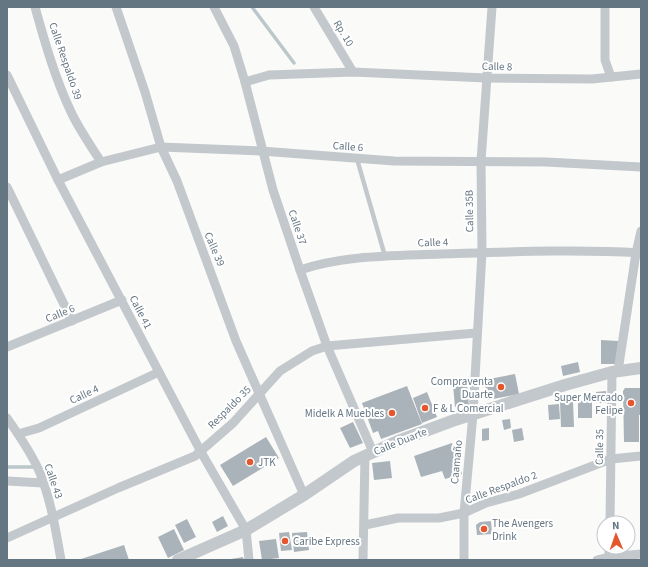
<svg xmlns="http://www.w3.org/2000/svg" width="648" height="567" viewBox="0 0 648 567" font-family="'Source Sans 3',sans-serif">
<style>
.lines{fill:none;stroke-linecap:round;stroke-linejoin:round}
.stream{stroke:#bbc7cb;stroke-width:3.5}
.building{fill:#aab3b9}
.service{stroke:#c3c8cc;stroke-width:4.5}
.minor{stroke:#c3c8cc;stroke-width:9}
.tertiary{stroke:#c3c8cc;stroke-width:12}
.poi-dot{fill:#e4572e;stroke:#fff;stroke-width:1.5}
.labels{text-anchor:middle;stroke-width:4;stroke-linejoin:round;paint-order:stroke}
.street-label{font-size:11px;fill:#657683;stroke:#fff}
.poi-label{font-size:11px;fill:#657683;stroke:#fff;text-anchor:start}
</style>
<rect width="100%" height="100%" fill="#fafaf8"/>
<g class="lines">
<g class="stream">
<path d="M252,7L294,63"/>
<path d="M7,467H36"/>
</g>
</g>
<g class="building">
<path d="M601,340L618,341L617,364H601Z"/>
<path d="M578,362L580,372L563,376L561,366Z"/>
<path d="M515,374L519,394L488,400L484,380Z"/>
<path d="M467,384L469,406L455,407L453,385Z"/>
<path d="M407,386L422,424L381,439L378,431L373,433L362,403Z"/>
<path d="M625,388H641V415H639V442H624L623,391Z"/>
<path d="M606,391V403H596V392Z"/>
<path d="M427,392L437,417L422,423L413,398Z"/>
<path d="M573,401L574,427H561L560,402Z"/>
<rect x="578" y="401" width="14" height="17"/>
<path d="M559,404L560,419L549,420L548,405Z"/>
<path d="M510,419L511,428L504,430L502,420Z"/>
<path d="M353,422L363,443L350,448L340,428Z"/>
<path d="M489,428V440L482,441V429Z"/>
<path d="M522,428L524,440L514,442L512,430Z"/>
<path d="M266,437L279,458L233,486L220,465Z"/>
<path d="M452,443L462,474L445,479L442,471L421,477L414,456Z"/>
<path d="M390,461L392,478L374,480L372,463Z"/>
<path d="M223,516L228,526L217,532L212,522Z"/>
<path d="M187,519L196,537L184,543L175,525Z"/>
<path d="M491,521L492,534L477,535L476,525L480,522Z"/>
<path d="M174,529L184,550L168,558L158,537Z"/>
<path d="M289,532L292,550L281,551L279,533Z"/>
<path d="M307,532L309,550L294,552L292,533Z"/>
<path d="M276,539L279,558L262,560L259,541Z"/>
<path d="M124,545L129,560H78Z"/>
<path d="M243,557L244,560H231V559Z"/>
</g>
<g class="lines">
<path class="service" d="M357,159L385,256"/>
<g class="minor">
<path d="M35,7C45,43 55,78 71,112C79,129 91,146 101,162"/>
<path d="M116,7L145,92L161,147L177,181L236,341L304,495"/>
<path d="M214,7L234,46L245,82L273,190L300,270L327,346L373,452"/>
<path d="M314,7L353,72"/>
<path d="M605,7V60L611,77"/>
<path d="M7,75L58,180L201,452L246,530L249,560"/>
<path d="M245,82L269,75L353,72L486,78L592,79L641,74"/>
<path d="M58,180L101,162L161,147L261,151L394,161L546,162L641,167"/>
<path d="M7,187L72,321"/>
<path d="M300,270C345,255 393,256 441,254C507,252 575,249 641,253"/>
<path d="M7,347L122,300"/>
<path d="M618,371L636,253L641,231"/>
<path d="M7,418C19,435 32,454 40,473C51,501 56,531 61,560"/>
<path d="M18,434L39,428L159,372"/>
<path d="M7,481L43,483"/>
<path d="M610,523L612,372"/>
<path d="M365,525L398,518H439L464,513L486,503L519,494L611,459L641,456"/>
<path d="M7,538L118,488L195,456L233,423L280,371L312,351L327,346L476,333"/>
<path d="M363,560L365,455"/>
<path d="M464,560V513L473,414L482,252L481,161L492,7"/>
<path d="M597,560L609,557L641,554"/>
<path d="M609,560V547"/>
</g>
<path class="tertiary" d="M178,560L246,530L304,495L354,461L398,441L452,421L565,385L612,372L641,368"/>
</g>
<g class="poi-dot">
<circle cx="501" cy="387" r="4"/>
<circle cx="631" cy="403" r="4"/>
<circle cx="425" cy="408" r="4"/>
<circle cx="392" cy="413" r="4"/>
<circle cx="250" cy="462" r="4"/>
<circle cx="484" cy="529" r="4"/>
<circle cx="285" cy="541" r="4"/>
</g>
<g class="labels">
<g class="street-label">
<text transform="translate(344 33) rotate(59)" y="4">Rp. 10</text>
<text transform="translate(66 61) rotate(71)" y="4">Calle Respaldo 39</text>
<text transform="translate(497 66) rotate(1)" y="4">Calle 8</text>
<text transform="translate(348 146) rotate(4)" y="4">Calle 6</text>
<text transform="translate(469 211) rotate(-91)" y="4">Calle 35B</text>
<text transform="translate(298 227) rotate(71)" y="4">Calle 37</text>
<text transform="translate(433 242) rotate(-2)" y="4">Calle 4</text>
<text transform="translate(215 249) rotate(67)" y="4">Calle 39</text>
<text transform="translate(141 312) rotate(63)" y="4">Calle 41</text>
<text transform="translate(60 313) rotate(-22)" y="4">Calle 6</text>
<text transform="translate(84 394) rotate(-25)" y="4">Calle 4</text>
<text transform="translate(229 407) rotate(-45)" y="4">Respaldo 35</text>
<text transform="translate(400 441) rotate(-22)" y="4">Calle Duarte</text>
<text transform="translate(599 447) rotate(-89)" y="4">Calle 35</text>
<text transform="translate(456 462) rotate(-85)" y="4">Caamaño</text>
<text transform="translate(54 481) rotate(71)" y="4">Calle 43</text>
<text transform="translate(501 487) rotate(-20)" y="4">Calle Respaldo 2</text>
</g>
<g class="poi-label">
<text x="493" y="385" text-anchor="end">Compraventa<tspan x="493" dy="13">Duarte</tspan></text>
<text x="623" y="401" text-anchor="end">Super Mercado<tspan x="623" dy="13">Felipe</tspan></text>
<text x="433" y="412">F &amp; L Comercial</text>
<text x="384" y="417" text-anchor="end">Midelk A Muebles</text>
<text x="258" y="466">JTK</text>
<text x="492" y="527">The Avengers<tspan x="492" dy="13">Drink</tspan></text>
<text x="293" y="545">Caribe Express</text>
</g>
</g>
<rect width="648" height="567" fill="none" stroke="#657683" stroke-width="16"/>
<g transform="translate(616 535) rotate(358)"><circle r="19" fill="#ffffff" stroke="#c1c8cd"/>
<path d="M0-3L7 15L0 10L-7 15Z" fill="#e4572e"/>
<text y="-6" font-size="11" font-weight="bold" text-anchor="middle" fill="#657683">N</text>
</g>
</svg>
